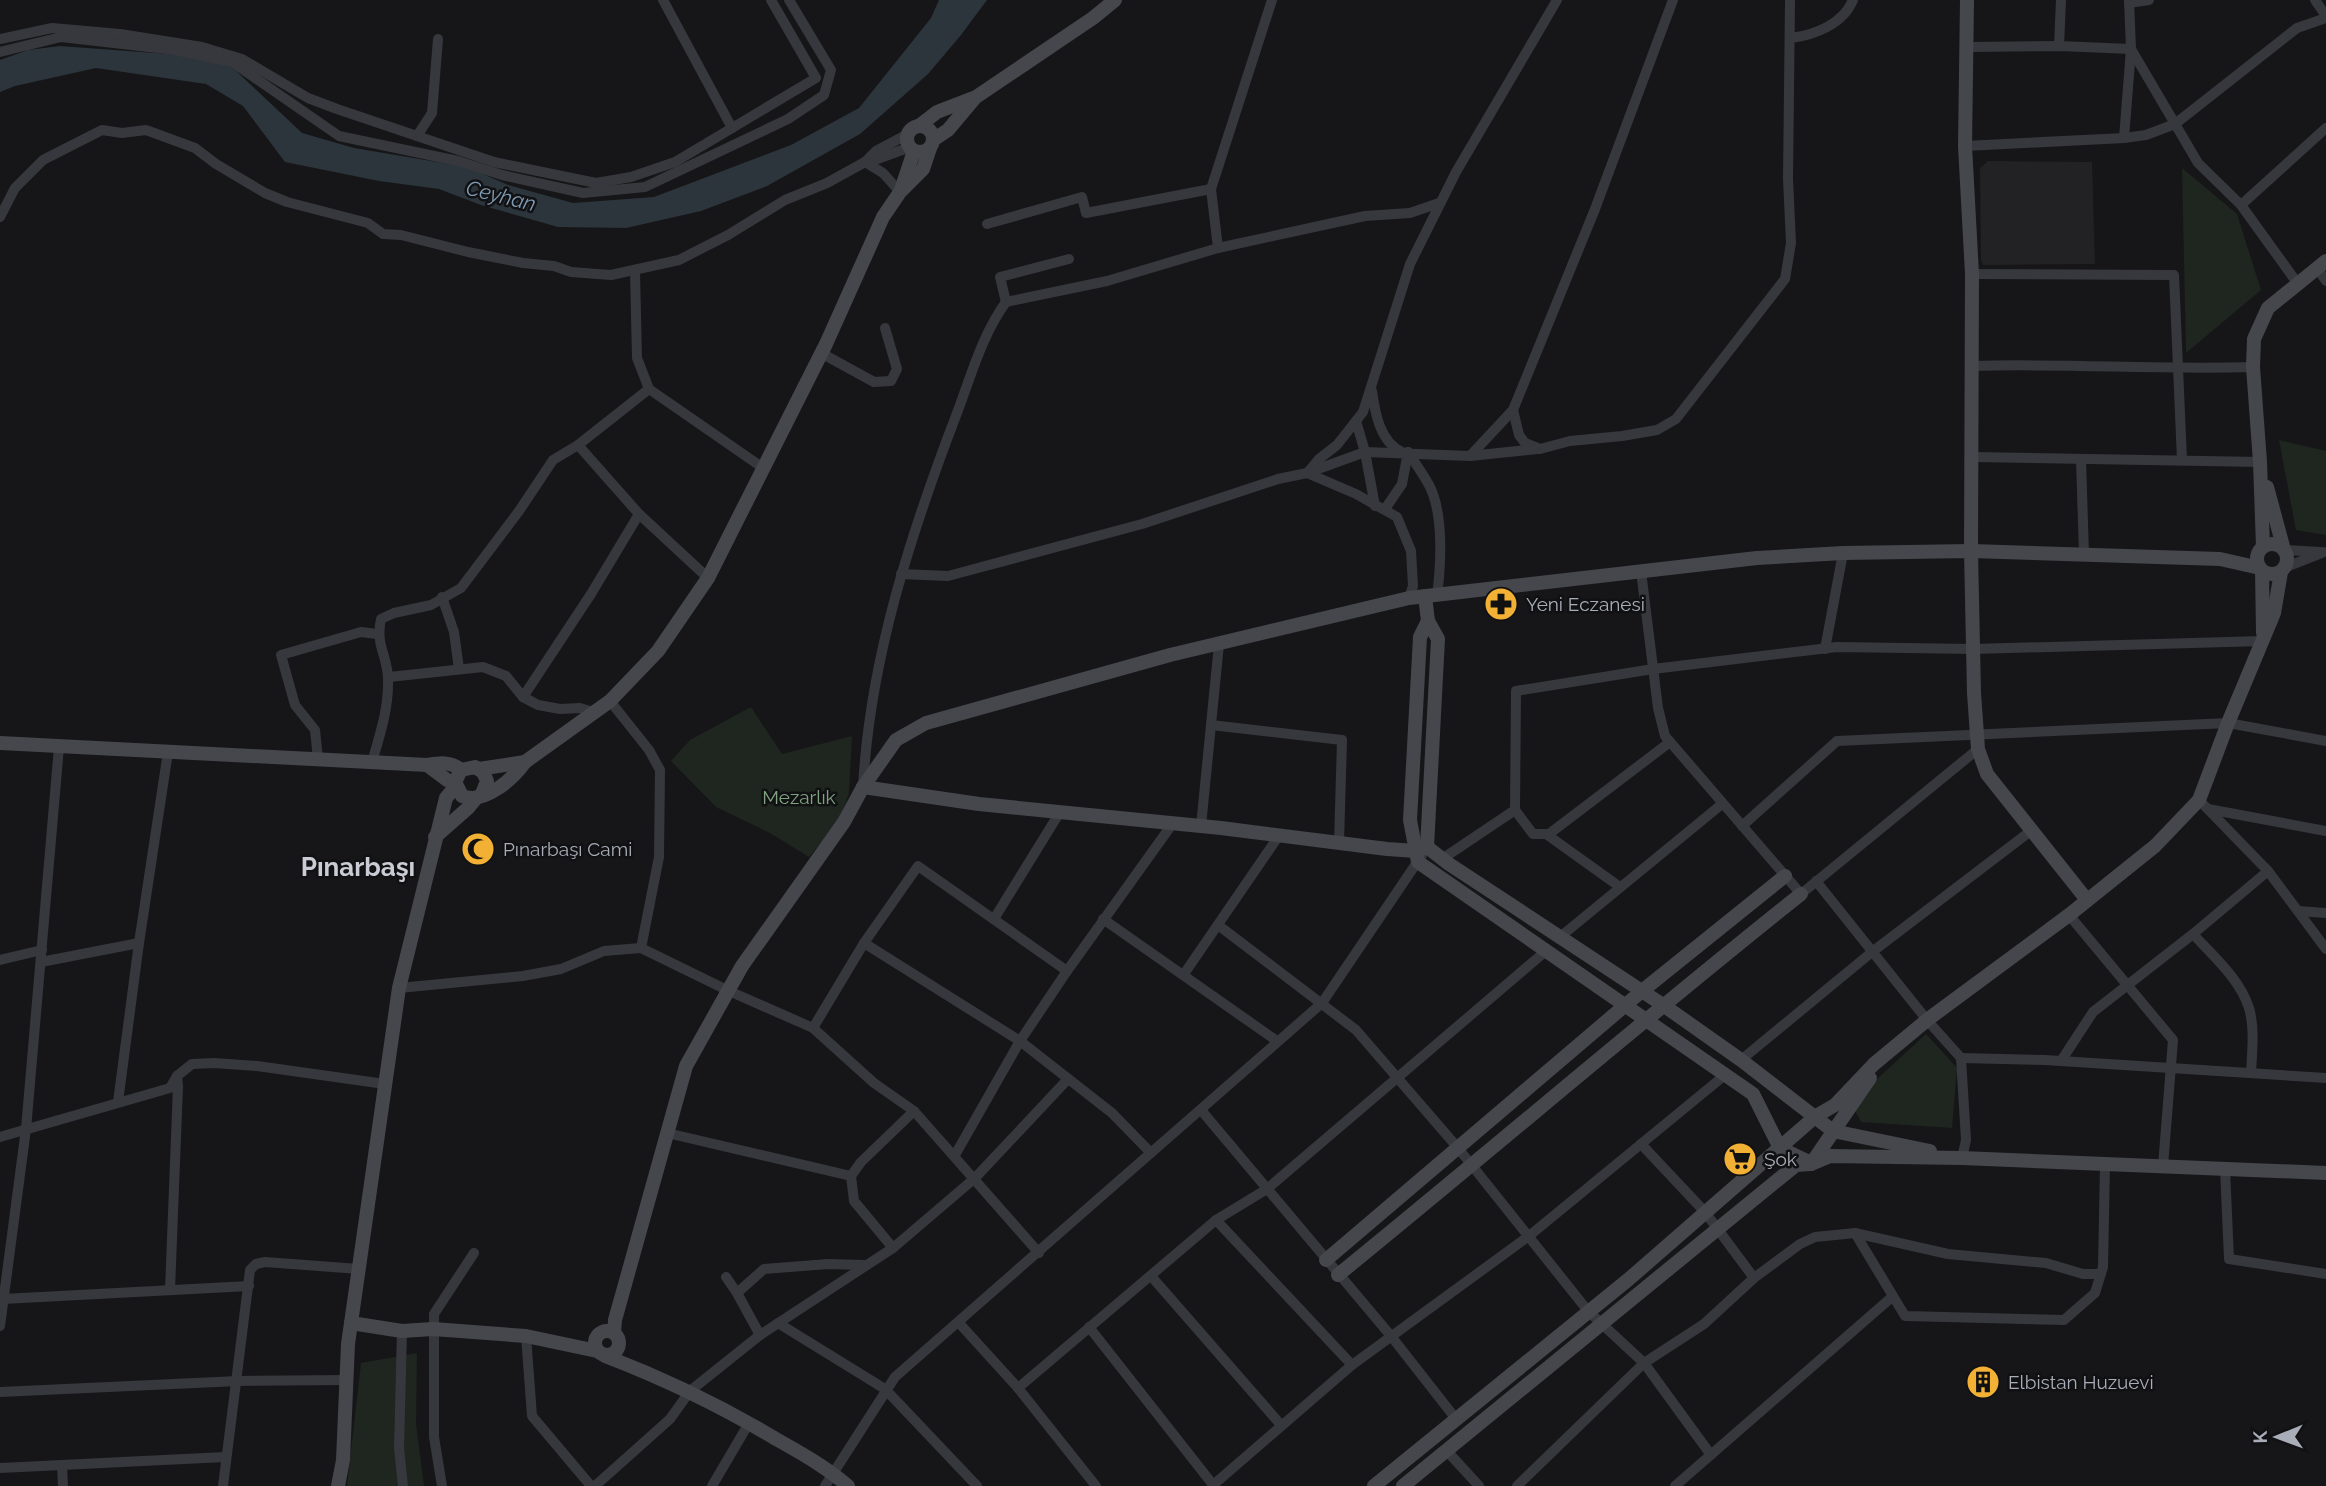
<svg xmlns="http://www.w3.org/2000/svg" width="2326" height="1486" viewBox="0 0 2326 1486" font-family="Raleway,sans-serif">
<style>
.built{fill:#222225}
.green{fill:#1e261f}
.water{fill:#2c353c}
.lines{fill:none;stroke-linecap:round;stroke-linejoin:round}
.street{stroke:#37383d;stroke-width:10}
.secondary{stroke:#45474d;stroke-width:14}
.labels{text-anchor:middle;stroke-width:5;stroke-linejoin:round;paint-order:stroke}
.poi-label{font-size:19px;fill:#a8adb8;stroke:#111113;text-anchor:start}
.park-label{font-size:19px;fill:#7fa381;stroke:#111113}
.water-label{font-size:21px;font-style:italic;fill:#7f9bb3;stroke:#111113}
.district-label{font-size:26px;font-weight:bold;fill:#c9ccd4;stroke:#111113}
</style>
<rect width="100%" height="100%" fill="#161618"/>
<path class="built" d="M1988,161L2092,162L2095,264L1983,265L1981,260L1980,168Z"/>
<g class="green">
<path d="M2182,168L2237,214L2261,290L2186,353Z"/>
<path d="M2279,440L2326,451V535L2296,530Z"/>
<path d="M751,707L782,754L852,736L849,793L839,821L809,857L770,833L716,807L671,761L690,740Z"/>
<path d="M1926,1034L1957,1068L1952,1128L1861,1122L1851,1103Z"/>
<path d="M417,1353L416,1424L424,1486H347L361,1363Z"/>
</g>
<path class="water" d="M939,0H987L961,35L928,74L860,134L767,186L701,211L626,228L558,227L481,205L439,189L379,181L285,162L243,106L206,84L96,68L15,86L0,92V60L28,50L60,46L182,55L232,67L302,133L354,148L467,167L508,185L573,203L654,197L791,145L859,108L931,18Z"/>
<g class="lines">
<g class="street">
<path d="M663,0L732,128"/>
<path d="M2315,0L2326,16"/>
<path d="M2129,3L2149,0"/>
<path d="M1791,38C1815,35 1843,24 1853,0"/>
<path d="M0,39L52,28L120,34L202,47L242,59L308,98L337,109L494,162L596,183L631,177L675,162L816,78L771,0"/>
<path d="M2059,46L2061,0"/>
<path d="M1968,47L2059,46L2131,49L2198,163L2241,205L2298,284"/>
<path d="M0,52L61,37L175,50L232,62L339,136L458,161L502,175L583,193L645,187L788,119L824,95L831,70L789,0"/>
<path d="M417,136L432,113L438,39"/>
<path d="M2124,138L2131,49L2129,0"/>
<path d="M1965,146L2124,138L2146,135L2175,124L2297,28L2326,18"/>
<path d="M865,162L876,151L908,134"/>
<path d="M865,162C881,160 894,151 910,148"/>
<path d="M2241,205L2326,128"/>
<path d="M0,217L15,188L43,160L102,130L122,133L146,130L195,148L216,164L265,193L287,202L368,223L383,234L401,235L468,252L523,263L554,266L571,272L611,275L679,260L728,235L785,200L827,183L865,162L883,173L900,192"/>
<path d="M987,224L1082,197L1086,213L1211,189"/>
<path d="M1218,248L1211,189L1272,0"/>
<path d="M2317,268L2326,281"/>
<path d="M635,271L637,358L649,389L763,468"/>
<path d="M1972,274L2174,275L2182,460"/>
<path d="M1006,302L1000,277L1069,259"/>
<path d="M821,353L874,382L891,381L897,369L885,328"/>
<path d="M1972,366C2066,363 2159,370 2253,367"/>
<path d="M1372,391C1375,413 1380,442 1402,452"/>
<path d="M1513,410L1519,435L1525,443L1540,449L1570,441L1622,436L1657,430L1676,419L1785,279L1791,243L1788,179L1790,0"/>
<path d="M1356,421L1365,452L1375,506"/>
<path d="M578,445L639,514L708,578"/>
<path d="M1408,452C1415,463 1423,474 1429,485C1444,513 1441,565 1437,596"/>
<path d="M1470,456L1537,449"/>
<path d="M1973,457L2260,462"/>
<path d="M2081,459L2084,555"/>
<path d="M1309,471L1319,459L1337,445L1363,412L1410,264L1456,172L1557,0"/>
<path d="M1307,473L1356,494L1397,517L1411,551L1413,586L1409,598"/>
<path d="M1385,509L1402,484L1408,452"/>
<path d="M2284,550L2320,552"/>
<path d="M2284,568L2324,552"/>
<path d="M1641,571L1658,708L1665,736L1801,894L1978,749"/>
<path d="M901,574L948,576L1142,524L1278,479L1307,473L1365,452L1470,456L1513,410L1595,209L1673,0"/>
<path d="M442,597L454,632L459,669"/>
<path d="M1825,649L1843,553"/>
<path d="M389,677L483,667L506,676L523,697L538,705L560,709L580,708L593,712"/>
<path d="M523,697L591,594L639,514"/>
<path d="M610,701L649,750L660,770L659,857L641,948"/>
<path d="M1211,725L1342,740L1339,843"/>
<path d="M1670,742L1549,834H1533L1515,810L1516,691L1653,669L1837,647L1974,649L2263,641"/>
<path d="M318,759L315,730L295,705L281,655L361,632L377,634"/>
<path d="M372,762C380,735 389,707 388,679C388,657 375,645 381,619L394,613L431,605L461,588L519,511L553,460L578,445L649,389"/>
<path d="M863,787C870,658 911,533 957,413C971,376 982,335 1006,302L1107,281L1218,248L1365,216L1410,213L1439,203"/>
<path d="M2199,800L2268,871L2326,949"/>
<path d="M2208,809L2326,831"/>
<path d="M1201,826L1219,644"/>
<path d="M1742,826L1837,741L2228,723L2326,741"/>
<path d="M1546,834L1620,887"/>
<path d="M1442,859L1515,810"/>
<path d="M1816,881L1927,1020L1961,1058L1966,1140L1962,1158"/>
<path d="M2298,911L2326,913"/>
<path d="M2069,915L2173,1040L2163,1166"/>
<path d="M994,919L1060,812"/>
<path d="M1103,919L1277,1041"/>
<path d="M1218,925L1356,1030L1458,1148L1588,1311L1644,1363L1711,1455"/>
<path d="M2193,934C2213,956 2240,979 2249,1008C2255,1028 2252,1052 2251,1073"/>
<path d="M1560,937L1722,804"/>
<path d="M864,943L1020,1041L1112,1113L1151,1153"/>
<path d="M0,960L42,950"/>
<path d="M41,962L139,943"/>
<path d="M1184,974L1278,837"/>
<path d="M399,988L523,976L561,969L604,951L641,948L729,991L813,1028L874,1083L914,1111L1039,1253"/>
<path d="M813,1028L864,943L918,866L1067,971"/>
<path d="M1961,1058L2045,1060L2326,1078"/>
<path d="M1741,1060L1872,952L2032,830"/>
<path d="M2061,1061L2093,1012L2193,934L2268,871"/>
<path d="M118,1102L139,943L168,752"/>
<path d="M1201,1110L1391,1336L1456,1419"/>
<path d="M667,1133L851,1176"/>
<path d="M0,1137L170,1088L177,1076L192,1064L214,1063L257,1066L385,1084"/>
<path d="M1641,1144L1705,1212L1754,1278"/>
<path d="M955,1155L1020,1041L1067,971L1173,823"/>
<path d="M2225,1169L2229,1259L2326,1274"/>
<path d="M1216,1220L1352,1365"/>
<path d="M1855,1233L1905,1316L2064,1320L2095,1293L2103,1267L2105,1164"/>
<path d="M893,1248L854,1201L851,1176L861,1162L914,1111"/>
<path d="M1151,1276L1281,1425"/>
<path d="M726,1277L737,1293L760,1335"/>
<path d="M170,1290L178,1086L177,1076"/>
<path d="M737,1293L764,1269L828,1264L864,1265"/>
<path d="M3,1299L249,1286"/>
<path d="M778,1323L885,1389L977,1486"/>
<path d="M959,1323L1018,1388L1096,1486"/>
<path d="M0,1326L26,1129L59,747"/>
<path d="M1089,1327L1214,1486"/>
<path d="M402,1331L399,1448L403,1486"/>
<path d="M526,1336L532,1416L591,1486"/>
<path d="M1018,1388L1216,1220L1267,1189L1547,950"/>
<path d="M0,1392L238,1381L347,1380"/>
<path d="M1446,1450L1479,1486"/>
<path d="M62,1466L63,1486"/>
<path d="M0,1468L225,1457"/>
<path d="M223,1486L250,1270L256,1264L265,1262L359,1269"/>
<path d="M442,1486L434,1437V1314L474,1253"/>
<path d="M595,1486L670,1419L690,1391L760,1335L893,1248L975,1178L1068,1079"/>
<path d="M712,1486L749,1423"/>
<path d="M825,1486L895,1377L1322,1003L1422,855"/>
<path d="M1212,1486L1352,1365L1529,1236L1725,1075"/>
<path d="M1517,1486L1644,1363L1704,1324L1754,1278L1800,1244L1815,1237L1855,1233L1948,1254L2046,1263L2083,1274H2101"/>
<path d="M1675,1486L1892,1297"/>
</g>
<g class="secondary">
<path d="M1967,0L1965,146L1972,274L1971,551L1974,693L1978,749L1987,774L2087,900"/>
<circle cx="920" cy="139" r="13"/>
<path d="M919,126L937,112L976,97L1093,18L1115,0"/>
<path d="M933,140L948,130L974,99"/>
<path d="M901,190L914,151"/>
<path d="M2267,487L2284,550"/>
<circle cx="2272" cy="559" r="15"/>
<path d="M2263,547L2260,462L2253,367L2254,339L2268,308L2326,261"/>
<path d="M2262,571L2263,633"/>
<path d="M1425,596L1428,621L1438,639L1427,847L1449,864L1663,1005L1741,1060L1833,1131L1930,1151"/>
<path d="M1428,621L1420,637L1410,820L1418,862L1753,1094L1780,1148L1809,1162"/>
<path d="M0,743L427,765C439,763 451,761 461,770"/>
<path d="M427,765L447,780L455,782"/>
<path d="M479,769L525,762"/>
<path d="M863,787L979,804L1221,828L1387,849L1416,851L1422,849"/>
<path d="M482,794L487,781L483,772L475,767L461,770L455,782L462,796C484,805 513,779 525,762L610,701L658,651L708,578L826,344L883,217L900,192L923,169L930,148"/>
<path d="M435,837L468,808L477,797"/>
<path d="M1811,1164L1870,1078"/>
<path d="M1326,1260L1642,991L1785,876"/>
<path d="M1338,1275C1493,1149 1645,1018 1801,894"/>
<path d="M351,1323L402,1331L433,1329L526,1336L597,1351"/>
<circle cx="607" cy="1343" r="12"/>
<path d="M614,1333L615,1320L686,1066L742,966L844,822L863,787L896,740L926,723L1170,655L1409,598L1757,558L1843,553L1971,551L2220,559L2260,568"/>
<path d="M605,1356C665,1379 721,1406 776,1439C801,1453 826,1467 848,1486"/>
<path d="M338,1486L343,1460L348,1344L399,988L446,798L455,787"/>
<path d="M1374,1486L1629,1279L1816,1116L1835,1105L1874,1064L1927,1020L2069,915L2155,846L2199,800L2228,723L2274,613L2281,572"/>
<path d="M1403,1486L1796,1165L1811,1164L1830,1156L1962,1158L2326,1173"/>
</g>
</g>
<defs>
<symbol id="pharmacy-disc" viewBox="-11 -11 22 22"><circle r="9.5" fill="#f2b134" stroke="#111113"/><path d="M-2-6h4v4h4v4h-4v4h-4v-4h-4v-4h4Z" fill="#111"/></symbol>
<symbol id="mosque-disc" viewBox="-11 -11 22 22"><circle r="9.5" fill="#f2b134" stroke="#111113"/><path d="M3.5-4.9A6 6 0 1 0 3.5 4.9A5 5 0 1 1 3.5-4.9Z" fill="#111"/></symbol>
<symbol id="supermarket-disc" viewBox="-11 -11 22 22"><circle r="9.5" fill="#f2b134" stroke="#111113"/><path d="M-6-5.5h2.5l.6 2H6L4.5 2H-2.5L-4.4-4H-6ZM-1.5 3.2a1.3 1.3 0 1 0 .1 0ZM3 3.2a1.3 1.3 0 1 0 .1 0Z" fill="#111"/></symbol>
<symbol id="building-disc" viewBox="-11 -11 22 22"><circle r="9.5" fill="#f2b134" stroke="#111113"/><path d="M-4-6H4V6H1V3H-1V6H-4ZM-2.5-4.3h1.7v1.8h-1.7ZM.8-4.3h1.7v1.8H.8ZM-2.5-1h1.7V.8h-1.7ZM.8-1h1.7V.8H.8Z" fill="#111"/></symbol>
</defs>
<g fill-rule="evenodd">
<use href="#pharmacy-disc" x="1482" y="585" width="38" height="38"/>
<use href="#mosque-disc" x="459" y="830" width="38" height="38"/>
<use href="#supermarket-disc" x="1721" y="1140" width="38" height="38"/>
<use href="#building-disc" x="1964" y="1363" width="38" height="38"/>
</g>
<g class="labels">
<g class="poi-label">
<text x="1526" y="611">Yeni Eczanesi</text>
<text x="503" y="856">Pınarbaşı Cami</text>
<text x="1764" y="1166">Şok</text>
<text x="2008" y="1389">Elbistan Huzuevi</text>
</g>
<g class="park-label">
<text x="799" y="804">Mezarlık</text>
</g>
<g class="water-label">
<text transform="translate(501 196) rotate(14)" y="7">Ceyhan</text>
</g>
<g class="district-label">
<text x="358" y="876">Pınarbaşı</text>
</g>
</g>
<g transform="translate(2277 1437) rotate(269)" stroke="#111113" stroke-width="5" paint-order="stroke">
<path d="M0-5L12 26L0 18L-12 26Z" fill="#a8adb8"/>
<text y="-10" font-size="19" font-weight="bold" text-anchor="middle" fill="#a8adb8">K</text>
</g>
</svg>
